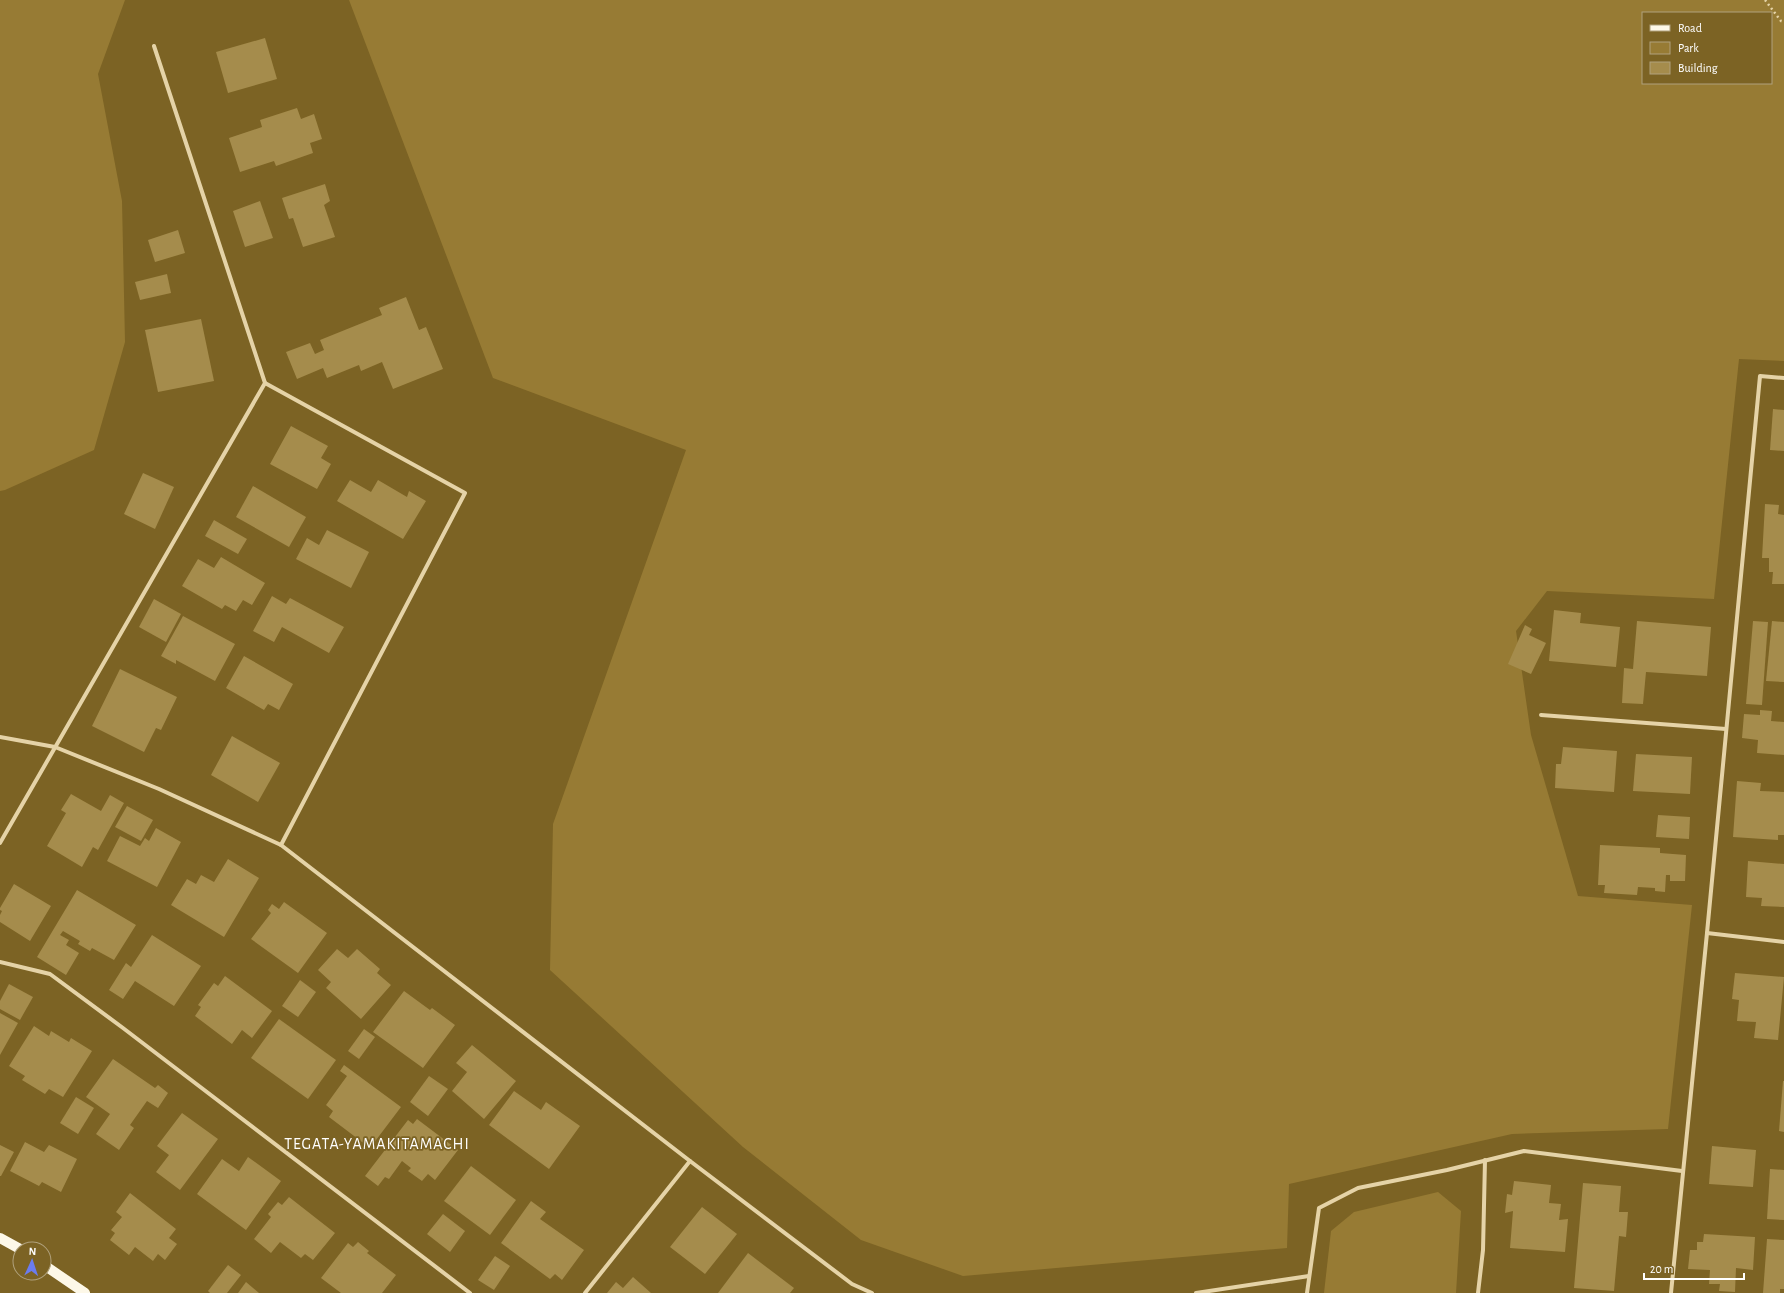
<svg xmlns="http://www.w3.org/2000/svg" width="1784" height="1293" viewBox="0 0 1784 1293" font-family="'Alegreya Sans',sans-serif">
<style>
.green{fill:#977b34;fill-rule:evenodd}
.building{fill:#a58c4c}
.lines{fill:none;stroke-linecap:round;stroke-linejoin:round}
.path{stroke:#e5d3a7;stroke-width:2.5;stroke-dasharray:2 3;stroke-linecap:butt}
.minor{stroke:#e5d3a7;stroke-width:4}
.primary{stroke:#fdf8e8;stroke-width:10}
.labels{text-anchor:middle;stroke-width:3.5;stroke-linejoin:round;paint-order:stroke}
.quarter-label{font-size:16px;letter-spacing:1px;fill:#fff;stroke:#7c6324}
</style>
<rect width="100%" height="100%" fill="#7c6324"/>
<g class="green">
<path d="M0,0H125L98,74L122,201L125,342L94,450L5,490L0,491Z"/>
<path d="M349,0H1784V361L1739,359L1714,599L1547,591L1516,631L1531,735L1578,896L1692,905L1668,1129L1512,1134L1289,1184L1287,1248L963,1276L861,1240L743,1147L550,970L553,824L686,450L493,378ZM1643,13H1771V83H1643Z"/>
<path d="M1438,1192L1461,1211L1456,1293H1324L1331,1231L1354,1212Z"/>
</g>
<g class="building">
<path d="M265,38L277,79L228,93L216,52Z"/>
<path d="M297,108L301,119L314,114L322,139L310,143L313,153L276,166L274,161L240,172L229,138L262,127L260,120Z"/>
<path d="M325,184L330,201L324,205L335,237L303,247L293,218L289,219L282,198Z"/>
<path d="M260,201L273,238L245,247L233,211Z"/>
<path d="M178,230L185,253L155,262L148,240Z"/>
<path d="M167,274L171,293L140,300L135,282Z"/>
<path d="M406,297L419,330L426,327L443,369L393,389L382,362L361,371L359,365L327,378L323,368L297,379L286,352L310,343L315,354L324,350L320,340L382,315L379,308Z"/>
<path d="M201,319L214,381L158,392L145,330Z"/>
<path d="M1773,409L1784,410V451L1770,450Z"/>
<path d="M291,426L328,446L321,458L331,464L317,489L270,464Z"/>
<path d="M143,473L174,487L155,529L124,514Z"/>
<path d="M350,480L371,492L378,480L407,497L409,491L426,501L403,539L337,501Z"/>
<path d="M253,486L306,517L289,547L236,517Z"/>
<path d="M1765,504L1779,505L1778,514L1784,515V584H1772L1773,572H1769V558H1762Z"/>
<path d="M214,520L247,539L238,554L205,536Z"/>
<path d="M327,530L369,552L351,588L296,559L307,538L319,545Z"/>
<path d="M221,557L265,583L252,605L243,600L236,611L225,605L222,609L182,586L198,559L214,568Z"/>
<path d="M272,596L286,604L290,598L344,627L329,653L282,627L274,642L253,631Z"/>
<path d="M154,599L181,614L166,642L139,627Z"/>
<path d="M1554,610L1581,613L1580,623L1620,627L1616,667L1549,661Z"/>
<path d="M183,616L235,644L215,681L176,660V664L161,656Z"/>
<path d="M1637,621L1711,627L1707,676L1646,672L1643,704L1622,703L1624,668L1633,669Z"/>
<path d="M1753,621L1768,622L1762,705L1746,704Z"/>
<path d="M1772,621L1784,622V682L1766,681Z"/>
<path d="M1525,625L1532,629L1529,635L1546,643L1531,674L1508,664Z"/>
<path d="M244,656L293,684L279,710L268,704L264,710L226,688Z"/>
<path d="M120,669L177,697L161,730L156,728L144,752L92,726Z"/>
<path d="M1760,710L1772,711L1771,721L1784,722V755L1757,753L1758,740L1742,738L1744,714L1760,715Z"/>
<path d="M232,736L280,763L258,802L211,775Z"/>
<path d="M1563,747L1617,751L1614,792L1555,788L1556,764H1561Z"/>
<path d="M1636,754L1692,757L1690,794L1633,791Z"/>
<path d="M1737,781L1761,783L1760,791L1784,792V835H1778V840L1733,837Z"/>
<path d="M71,794L101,811L110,795L124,803L98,850L93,847L82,867L47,846L66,813L61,810Z"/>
<path d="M127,806L153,820L141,841L115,827Z"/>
<path d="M1658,815L1690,817L1689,839L1656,837Z"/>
<path d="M156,828L181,842L157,887L107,861L120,836L140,846L145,838L149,841Z"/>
<path d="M1600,845L1660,848V853L1686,855L1685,881H1670V875H1666L1665,892L1655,891V888L1638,887L1637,895L1604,893L1605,885H1598Z"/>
<path d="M228,859L259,878L224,937L171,905L187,879L196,884L201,875L214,882Z"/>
<path d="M1748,861L1784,864V907L1761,906L1762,898L1746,897Z"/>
<path d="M14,884L51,906L30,941L0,922V915L2,911L0,910V908Z"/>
<path d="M77,890L136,925L114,960L92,948L90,951L78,944L80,941L63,931L60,935L69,940L66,945L79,953L66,975L37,957Z"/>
<path d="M284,902L327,933L298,973L251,939L271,913L268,910L272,904L279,909Z"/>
<path d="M152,935L201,966L174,1006L135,981L123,999L109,990L126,963L131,967Z"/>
<path d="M337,949L348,958L357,949L380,969L377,973L391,985L361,1019L326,988L331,982L318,970Z"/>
<path d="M1735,973L1784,977L1778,1040L1754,1038L1756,1022L1737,1021L1739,1000L1732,999Z"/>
<path d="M225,976L272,1011L252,1038L242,1030L232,1044L195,1016L201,1007L198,1005L214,983L218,986Z"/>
<path d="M300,980L316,992L298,1017L282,1006Z"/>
<path d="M9,984L33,997L20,1020L0,1009V1001Z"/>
<path d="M404,991L430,1010L432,1008L455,1025L423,1068L373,1032Z"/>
<path d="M0,1013L18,1023L0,1055Z"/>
<path d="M279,1019L336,1060L308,1099L251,1058Z"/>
<path d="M34,1026L49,1036L51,1031L69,1042L71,1038L92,1051L63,1097L49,1089L45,1094L22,1080L25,1076L9,1066Z"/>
<path d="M364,1029L375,1037L359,1059L348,1051Z"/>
<path d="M472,1045L516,1081L484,1119L452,1091L467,1072L456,1063Z"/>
<path d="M113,1059L155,1088L158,1085L168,1093L158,1108L147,1101L130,1125L134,1128L119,1150L96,1134L110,1114L86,1097Z"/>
<path d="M344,1065L401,1107L370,1148L329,1117L333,1111L326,1105L347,1076L340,1071Z"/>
<path d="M429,1076L448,1089L428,1116L410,1102Z"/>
<path d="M1783,1081H1784V1132L1779,1131Z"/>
<path d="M514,1091L541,1110L546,1102L580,1126L549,1169L489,1125Z"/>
<path d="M76,1097L94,1108L78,1134L60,1123Z"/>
<path d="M182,1113L218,1139L180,1190L156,1172L169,1155L157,1146Z"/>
<path d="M417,1119L458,1150L435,1180L428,1174L422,1181L408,1171L411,1168L402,1161L389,1179L385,1177L378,1186L365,1176L408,1120L413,1124Z"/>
<path d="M25,1142L44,1152L49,1145L77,1159L61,1192L42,1182L39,1186L10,1171Z"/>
<path d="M0,1145L14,1152L1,1176H0Z"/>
<path d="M1712,1146L1756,1150L1753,1187L1709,1184Z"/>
<path d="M248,1157L281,1181L246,1230L197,1194L222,1159L239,1171Z"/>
<path d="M471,1166L516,1200L490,1235L444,1201Z"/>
<path d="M1770,1169L1784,1170V1220L1767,1219Z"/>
<path d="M1514,1181L1551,1185L1549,1203L1561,1204L1559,1220L1568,1219L1565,1252L1510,1248L1513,1211L1505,1213L1507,1194L1512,1195Z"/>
<path d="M1583,1183L1621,1186L1619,1212H1628L1626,1237L1619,1236L1614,1291L1574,1288Z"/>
<path d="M130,1193L176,1229L169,1238L177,1244L165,1260L158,1254L153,1261L135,1247L129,1255L110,1240L115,1233L111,1230L122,1217L116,1212Z"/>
<path d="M289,1197L335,1233L313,1260L305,1254L301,1258L280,1242L271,1253L254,1239L271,1217L268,1214L278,1202L282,1205Z"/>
<path d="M531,1201L546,1212L540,1219L584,1250L562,1280L555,1274L550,1279L501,1243Z"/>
<path d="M702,1207L737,1234L705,1274L670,1247Z"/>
<path d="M443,1214L465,1231L450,1252L427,1234Z"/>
<path d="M1704,1234L1755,1237L1753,1270L1736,1268L1735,1292L1719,1291L1720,1284H1709L1710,1270L1688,1269L1690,1250H1697V1242H1703Z"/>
<path d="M1767,1239L1784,1240V1289H1780V1293H1763Z"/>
<path d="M358,1242L369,1251L367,1253L396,1275L382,1293H341L321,1278L348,1243L353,1247Z"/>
<path d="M748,1253L794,1288L790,1293H718Z"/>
<path d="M495,1256L510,1266L494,1290L478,1280Z"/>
<path d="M228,1265L241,1275L227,1293H210L208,1291Z"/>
<path d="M633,1277L651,1293H607L616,1282L623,1288Z"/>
<path d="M246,1282L259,1293H238Z"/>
</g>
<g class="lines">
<path class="path" d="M1765,0L1781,21L1784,22"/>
<g class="minor">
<path d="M265,383L465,493L281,845"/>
<path d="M1541,715L1726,729"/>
<path d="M0,737L55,747L159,789L281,845L690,1161L852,1284L872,1293"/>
<path d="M0,843L265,383L154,46"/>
<path d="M1707,933L1784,942"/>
<path d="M0,962L50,974L123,1028L470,1293"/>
<path d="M585,1293L690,1161"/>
<path d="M1196,1293L1309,1276"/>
<path d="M1307,1293L1319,1208L1358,1188L1447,1170L1524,1151L1682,1171"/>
<path d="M1478,1293L1483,1250L1485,1160"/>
<path d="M1671,1293L1707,933L1760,376L1784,378"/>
</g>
<g class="primary">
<path d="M0,1238L20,1249"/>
<path d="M44,1265L85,1293"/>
</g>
</g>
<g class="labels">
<g class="quarter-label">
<text x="377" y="1149">TEGATA-YAMAKITAMACHI</text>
</g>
</g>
<rect x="1642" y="12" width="130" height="72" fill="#7c6324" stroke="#b0a17c"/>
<rect x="1650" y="25" width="20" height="6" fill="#fdf8e8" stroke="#b0a17c"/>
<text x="1678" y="32" font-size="12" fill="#ffffff">Road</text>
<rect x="1650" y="42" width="20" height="12" fill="#977b34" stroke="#b0a17c"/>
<text x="1678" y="52" font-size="12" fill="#ffffff">Park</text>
<rect x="1650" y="62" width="20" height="12" fill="#a58c4c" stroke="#b0a17c"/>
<text x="1678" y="72" font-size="12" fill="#ffffff">Building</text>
<g transform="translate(32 1261) rotate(3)"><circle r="19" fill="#7c6324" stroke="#b0a17c"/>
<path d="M0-3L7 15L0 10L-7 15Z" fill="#6b7cef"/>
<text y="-6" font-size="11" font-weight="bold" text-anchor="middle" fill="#ffffff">N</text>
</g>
<path d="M1644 1273v6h100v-6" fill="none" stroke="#ffffff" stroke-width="2"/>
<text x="1650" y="1273" font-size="12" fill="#ffffff" stroke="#7c6324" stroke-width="3" paint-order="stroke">20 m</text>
</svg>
